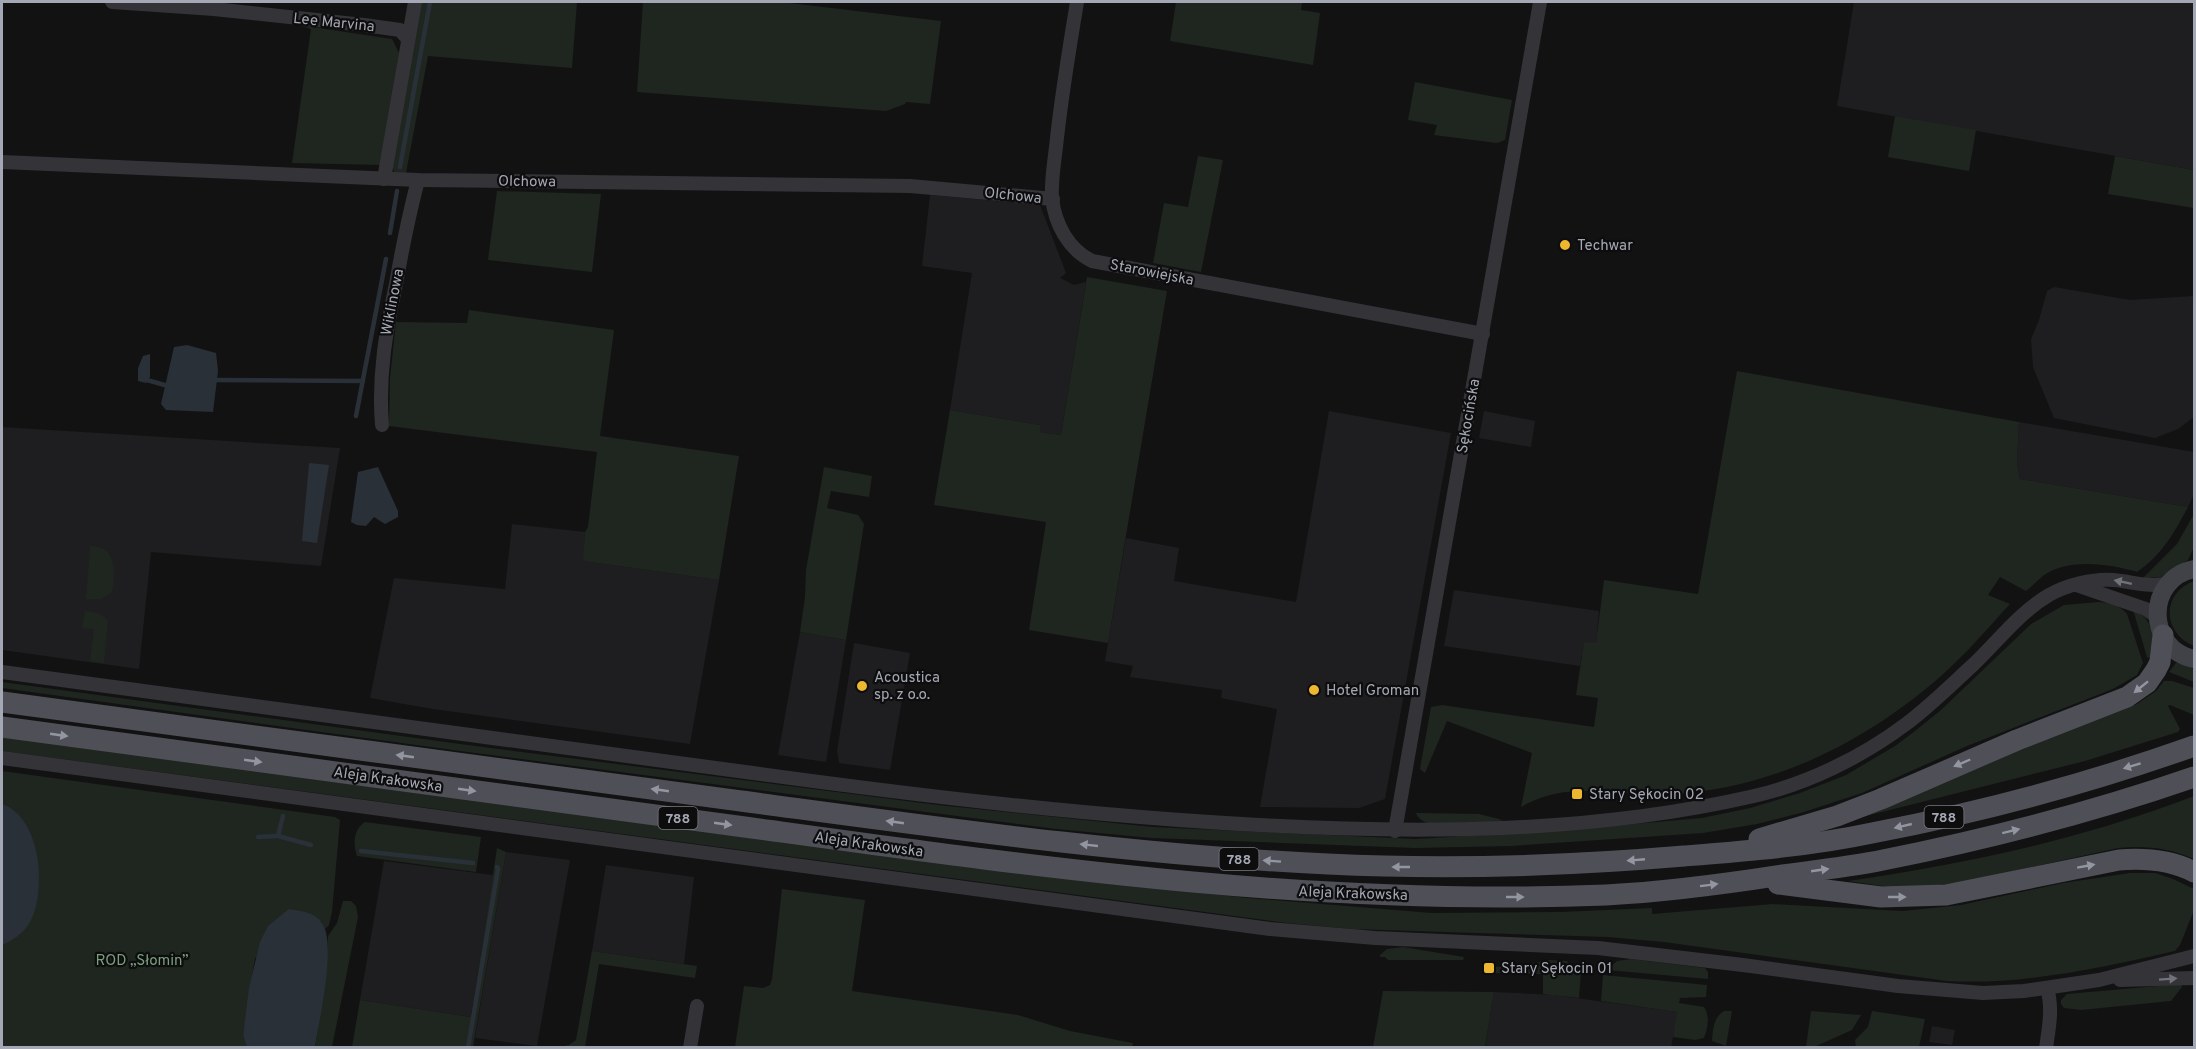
<svg xmlns="http://www.w3.org/2000/svg" width="2196" height="1049" viewBox="0 0 2196 1049" font-family="Overpass,sans-serif">
<style>
.built{fill:#1e1e20}
.green{fill:#1e261f}
.water{fill:#293037}
.lines{fill:none;stroke-linecap:round;stroke-linejoin:round}
.stream{stroke:#293037;stroke-width:4.5}
.minor{stroke:#333338;stroke-width:14}
.secondary{stroke:#414248;stroke-width:18}
.primary{stroke:#4f5057;stroke-width:21}
.oneway{fill:#71737c}
.oneway2{fill:#9396a1}
.poi-dot{fill:#edb830;stroke:#0d0d0e;stroke-width:2}
.labels{text-anchor:middle;stroke-width:4.5;stroke-linejoin:round;paint-order:stroke}
.shield{fill:#0d0d0e;stroke:#777a82;stroke-width:1.5}
.shield-label{font-size:14px;font-weight:bold;fill:#a4a8b4}
.street-label{font-size:15px;fill:#a4a8b4;stroke:#0d0d0e}
.poi-label{font-size:15px;fill:#a4a8b4;stroke:#0d0d0e;text-anchor:start}
.park-label{font-size:15px;fill:#7b9e7f;stroke:#0d0d0e}
</style>
<rect width="100%" height="100%" fill="#121213"/>
<g class="built">
<path d="M1854,2H2194V170L1837,106Z"/>
<path d="M930,195L1040,205L1066,273L1060,278L1074,285L1086,282L1061,435L1040,432V425L950,410L972,273L922,266Z"/>
<path d="M2054,287L2130,300L2194,296V417L2178,429L2155,438L2054,418L2033,367L2031,339L2039,320L2047,291Z"/>
<path d="M1329,411L1451,433L1385,799L1359,808L1260,807L1277,709L1221,698L1222,690L1130,677L1133,666L1105,661L1126,538L1179,548L1174,581L1296,602Z"/>
<path d="M1484,411L1535,421L1531,447L1479,438Z"/>
<path d="M2019,422L2194,452V450V494L2188,507L2020,479L2017,463Z"/>
<path d="M2,427L340,448L321,566L151,552L139,669L2,650Z"/>
<path d="M512,524L585,532L584,561L719,580L690,744L433,709L370,698L394,578L505,589Z"/>
<path d="M1454,590L1599,611L1596,644L1584,643L1580,666L1444,646Z"/>
<path d="M800,632L846,640L826,762L778,755Z"/>
<path d="M854,643L910,653L890,770L839,763L837,751Z"/>
<path d="M506,852L570,860L537,1046L475,1038Z"/>
<path d="M384,861L493,875L471,1017L360,1000Z"/>
<path d="M606,865L694,877L684,964L592,951Z"/>
<path d="M1494,992L1554,995L1678,1012L1671,1047L1485,1048Z"/>
<path d="M1932,1026L1955,1030L1952,1045L1929,1042Z"/>
</g>
<g class="green">
<path d="M420,2H577L572,68L428,56L406,173L394,172L392,163Z"/>
<path d="M643,2H781L941,21L930,104L906,102L905,104L886,111L637,92Z"/>
<path d="M1176,2H1302L1301,10L1320,13L1313,65L1170,41Z"/>
<path d="M299,25L392,39L399,53L381,165L292,163L311,29Z"/>
<path d="M1415,82L1512,100L1505,140L1497,143L1434,135L1437,125L1408,120Z"/>
<path d="M1895,116L1976,130L1969,171L1888,157Z"/>
<path d="M1198,156L1223,160L1201,272L1153,263L1164,203L1188,207Z"/>
<path d="M2115,156L2194,170V208L2108,194Z"/>
<path d="M497,191L601,194L592,272L488,260Z"/>
<path d="M1087,277L1167,291L1108,643L1029,630L1046,522L934,505L950,410L1040,425V432L1061,435Z"/>
<path d="M469,310L614,330L600,436L739,456L719,580L583,561L585,532L588,527L597,452L389,426L390,378L396,322L467,323Z"/>
<path d="M1737,371L2019,422L2017,463L2020,479L2188,507C2174,533 2162,555 2137,572C2109,564 2070,558 2044,575C2038,580 2032,586 2026,591L2000,577L1988,595L2010,604C1988,628 1966,654 1941,676C1867,741 1773,789 1672,794C1620,797 1569,778 1521,807L1532,753L1447,721L1425,773L1420,769L1431,707L1442,705L1594,727L1598,698L1576,695L1584,642L1596,643L1604,580L1698,594Z"/>
<path d="M824,467L872,476L869,497L831,491L827,508L858,515L864,524L846,640L800,632L805,597L806,570Z"/>
<path d="M2194,514V547L2188,560L2161,577L2143,578L2177,544Z"/>
<path d="M90,546C118,546 115,573 112,592L101,599H86Z"/>
<path d="M2194,581V646C2162,633 2161,593 2194,581Z"/>
<path d="M2099,602C2109,603 2120,605 2127,614L2143,663L2137,675L2113,689L1967,746L1862,793L1804,812L1757,824L1703,833L1511,846L1415,848L1152,838L1056,829L460,751L2,688V682L460,744L938,805L1153,827L1415,839L1554,831L1702,818L1750,808L1800,793L1846,775L1895,746L1915,731L1941,710L2031,624L2064,605Z"/>
<path d="M2134,609C2156,623 2153,636 2151,659L2147,657L2134,613Z"/>
<path d="M85,611L98,613L108,620L104,663L90,661L94,629L82,628Z"/>
<path d="M2179,662L2189,665L2194,670V682L2169,672L2176,663Z"/>
<path d="M2164,681H2172L2194,688V715L2170,705L2168,706L2180,729L2178,732L2085,761L1862,817L2007,754L2137,704L2156,691Z"/>
<path d="M2,735L1063,878L1248,898L1432,913L1560,912L1652,908V914L1773,904L1903,911L1961,905L2063,883L2130,873H2155L2173,879L2194,889V910L2180,945L2175,951C2100,968 2024,985 1947,981L1664,942L1608,937L1352,929L1287,923L2,751Z"/>
<path d="M2,771L335,817L340,820L332,912L329,925L325,929L321,921L255,958L243,1036L247,1047L2,1048Z"/>
<path d="M2194,796V859C2170,848 2145,845 2118,848L1954,884L1896,888L1848,881C1966,864 2083,839 2194,796Z"/>
<path d="M1416,813L1479,814L1503,820C1490,824 1444,826 1430,824C1424,822 1418,819 1416,813Z"/>
<path d="M365,822L481,837L476,872L357,856C353,844 353,830 365,822Z"/>
<path d="M497,848L506,852L473,1047H352L360,1000L471,1017Z"/>
<path d="M782,889L865,900L852,991L1018,1015L1070,1031L1133,1043L1132,1047H735L744,986L763,988L770,985L772,979Z"/>
<path d="M343,901H351L356,906L358,917L332,1047L315,1048L327,966L328,936L337,923Z"/>
<path d="M1403,947L1464,957L1463,960H1388L1385,957H1380V955L1387,949Z"/>
<path d="M592,951L697,966L695,978L599,964L585,1047H558L569,1045L576,1040Z"/>
<path d="M1631,959L1705,968L1708,972V979L1607,970L1617,961Z"/>
<path d="M1550,960L1567,961L1574,970L1581,972L1579,998L1543,994V974L1492,973V967L1518,966Z"/>
<path d="M1603,975L1707,985L1706,997L1680,998L1679,1003L1704,1007C1710,1016 1708,1028 1704,1038L1695,1040L1673,1037L1677,1012L1601,1001Z"/>
<path d="M2181,984L2182,987L2171,1001L2081,1010L2064,1008L2061,1004V1000L2067,994Z"/>
<path d="M1383,991L1494,992L1485,1047H1373Z"/>
<path d="M1724,1011H1732L1726,1046L1712,1041C1713,1029 1713,1018 1724,1011Z"/>
<path d="M1811,1011L1861,1015L1852,1030L1814,1047H1806Z"/>
<path d="M1872,1011L1925,1019L1919,1047H1856L1855,1040L1868,1027Z"/>
</g>
<g class="water">
<path d="M187,345L216,353L218,371L213,412L166,410L161,404L174,347Z"/>
<path d="M150,354V377L146,383L138,381V368L143,356Z"/>
<path d="M309,463L329,465L317,543L302,541Z"/>
<path d="M378,467L398,511V517L385,524L374,517L366,526L357,525L351,522L358,472Z"/>
<path d="M2,804C41,817 47,890 30,922C24,933 12,941 2,945Z"/>
<path d="M289,909C301,911 315,912 322,923C337,944 319,1020 315,1047H247L243,1036L249,988L260,942L268,926Z"/>
</g>
<g class="lines">
<g class="stream">
<path d="M400,167L430,2"/>
<path d="M390,233L397,191"/>
<path d="M147,380L168,386"/>
<path d="M211,380L363,381"/>
<path d="M356,416L386,259"/>
<path d="M278,836L311,845"/>
<path d="M258,837L278,836L283,816"/>
<path d="M361,851L473,863"/>
<path d="M468,1048L498,869L497,867"/>
</g>
<g class="minor">
<path d="M112,2L214,9L364,25L400,30L408,39"/>
<path d="M1077,2C1069,50 1061,98 1056,147C1054,164 1051,181 1052,198C1055,224 1068,249 1092,261L1483,334"/>
<path d="M2,162L418,180L910,186L1053,199"/>
<path d="M384,179L415,2"/>
<path d="M382,425C378,376 386,331 396,284C402,249 409,215 418,180"/>
<path d="M2076,585L2146,609L2157,617"/>
<path d="M2,672C252,706 502,740 753,773C921,796 1089,816 1259,825C1423,834 1593,833 1754,796C1807,784 1862,757 1906,724C1930,706 1952,684 1974,664C1998,641 2020,612 2049,595C2067,585 2093,578 2114,580C2134,582 2149,588 2170,583"/>
<path d="M2,758L1270,929L1375,938L1598,948L1743,965L1898,986L1983,993L2024,991L2099,980L2194,956"/>
<path d="M1395,831L1540,2"/>
<path d="M2120,980L2194,978"/>
<path d="M690,1048L697,1006"/>
<path d="M2046,1048C2049,1027 2053,1008 2047,988"/>
</g>
<path class="secondary" d="M2194,569C2145,579 2146,649 2194,659"/>
<g class="primary">
<path d="M2,702C248,735 495,768 741,801C936,827 1131,855 1328,864C1447,870 1566,866 1684,856C1747,851 1811,846 1872,833C1981,812 2090,783 2194,746"/>
<path d="M2,727C252,760 502,794 752,828C1038,867 1317,907 1606,895C1666,892 1725,884 1783,875C1816,870 1850,867 1883,860C1988,839 2093,812 2194,777"/>
<path d="M1759,839L1837,816L1881,799L2017,740L2127,697L2147,683L2156,670L2160,662L2163,635"/>
<path d="M1778,884L1881,897L1946,895L2119,860C2145,858 2171,860 2194,872"/>
</g>
</g>
<defs><path id="oneway-solid" d="M-6-.8H1V-3.2L6.5 0L1 3.2V.8H-6Z" transform="scale(1.5)"/></defs>
<g class="oneway">
<use href="#oneway-solid" transform="translate(2123 582) rotate(-168)"/>
<use href="#oneway-solid" transform="translate(2168 979) rotate(-4)"/>
</g>
<g class="oneway2">
<use href="#oneway-solid" transform="translate(2141 687) rotate(141)"/>
<use href="#oneway-solid" transform="translate(59 735) rotate(8)"/>
<use href="#oneway-solid" transform="translate(405 756) rotate(-172)"/>
<use href="#oneway-solid" transform="translate(253 761) rotate(8)"/>
<use href="#oneway-solid" transform="translate(1962 763) rotate(157)"/>
<use href="#oneway-solid" transform="translate(2132 766) rotate(163)"/>
<use href="#oneway-solid" transform="translate(467 790) rotate(8)"/>
<use href="#oneway-solid" transform="translate(660 790) rotate(-172)"/>
<use href="#oneway-solid" transform="translate(895 822) rotate(-172)"/>
<use href="#oneway-solid" transform="translate(723 824) rotate(8)"/>
<use href="#oneway-solid" transform="translate(1903 826) rotate(167)"/>
<use href="#oneway-solid" transform="translate(2011 831) rotate(-14)"/>
<use href="#oneway-solid" transform="translate(1089 845) rotate(-174)"/>
<use href="#oneway-solid" transform="translate(1636 860) rotate(175)"/>
<use href="#oneway-solid" transform="translate(1272 861) rotate(-176)"/>
<use href="#oneway-solid" transform="translate(2086 866) rotate(-10)"/>
<use href="#oneway-solid" transform="translate(1401 867) rotate(-180)"/>
<use href="#oneway-solid" transform="translate(1820 870) rotate(-8)"/>
<use href="#oneway-solid" transform="translate(1709 885) rotate(-7)"/>
<use href="#oneway-solid" transform="translate(1515 897)"/>
<use href="#oneway-solid" transform="translate(1897 897)"/>
</g>
<g class="poi-dot">
<circle cx="1565" cy="245" r="6"/>
<circle cx="862" cy="686" r="6"/>
<circle cx="1314" cy="690" r="6"/>
<rect x="1571" y="788" width="12" height="12" rx="3"/>
<rect x="1483" y="962" width="12" height="12" rx="3"/>
</g>
<g class="labels">
<g class="shield">
<rect x="1924.5" y="806" width="39" height="22" rx="4.5"/>
<rect x="658.5" y="807" width="39" height="22" rx="4.5"/>
<rect x="1219.5" y="848" width="39" height="22" rx="4.5"/>
</g>
<g class="shield-label">
<text x="1944" y="822">788</text>
<text x="678" y="823">788</text>
<text x="1239" y="864">788</text>
</g>
<g class="street-label">
<text transform="translate(334 22) rotate(6)" y="5">Lee Marvina</text>
<text transform="translate(527 181) rotate(1)" y="5">Olchowa</text>
<text transform="translate(1013 195) rotate(6)" y="5">Olchowa</text>
<text transform="translate(1152 272) rotate(11)" y="5">Starowiejska</text>
<text transform="translate(392 302) rotate(-79)" y="5">Wiklinowa</text>
<text transform="translate(1468 416) rotate(-80)" y="5">Sękocińska</text>
<text transform="translate(388 779) rotate(8)" y="5">Aleja Krakowska</text>
<text transform="translate(869 844) rotate(8)" y="5">Aleja Krakowska</text>
<text transform="translate(1353 893) rotate(2)" y="5">Aleja Krakowska</text>
</g>
<g class="poi-label">
<text x="1577" y="250">Techwar</text>
<text x="874" y="682">Acoustica<tspan x="874" dy="17">sp. z o.o.</tspan></text>
<text x="1326" y="695">Hotel Groman</text>
<text x="1589" y="799">Stary Sękocin 02</text>
<text x="1501" y="973">Stary Sękocin 01</text>
</g>
<g class="park-label">
<text x="142" y="965">ROD „Słomin”</text>
</g>
</g>
<rect width="2196" height="1049" fill="none" stroke="#a4a8b4" stroke-width="6"/>
</svg>
